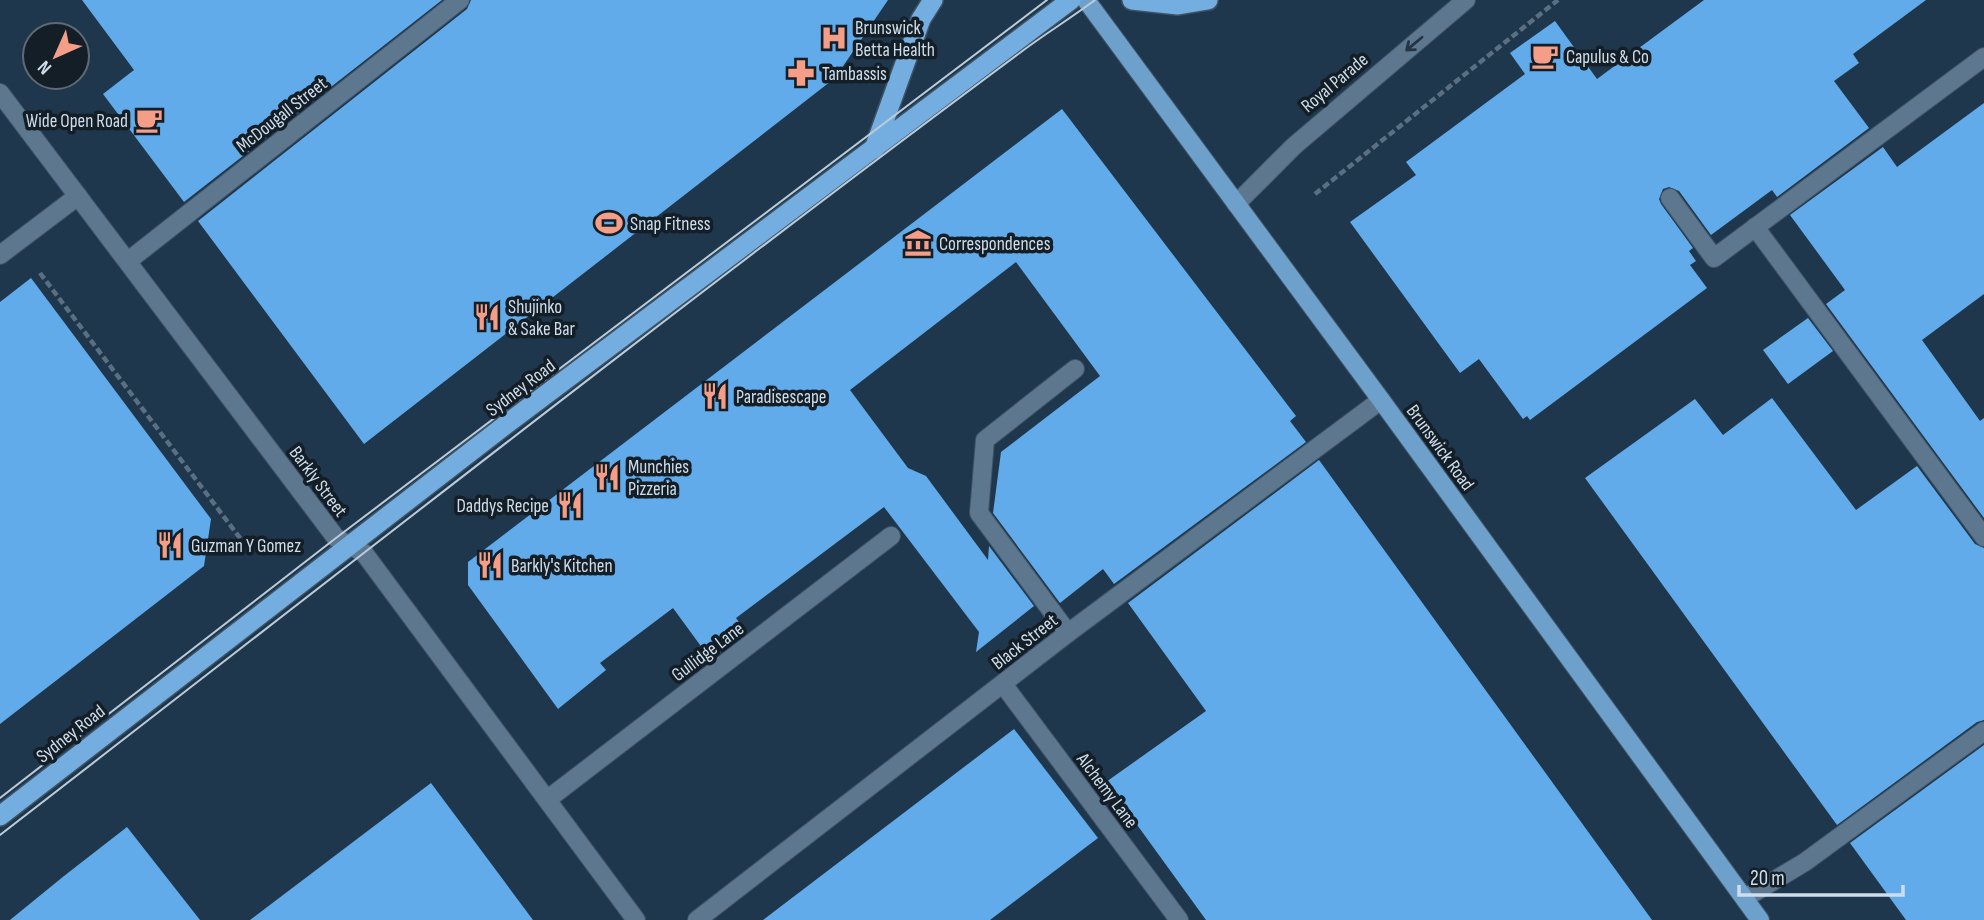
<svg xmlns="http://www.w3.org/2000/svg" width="1984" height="920" viewBox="0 0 1984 920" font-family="'Sofia Sans Condensed',sans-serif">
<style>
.building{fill:#62abea}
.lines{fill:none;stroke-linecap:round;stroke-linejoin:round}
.service-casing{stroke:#3e5366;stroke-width:20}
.minor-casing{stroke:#3e5366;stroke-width:20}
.primary-casing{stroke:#3e5366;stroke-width:20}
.trunk-casing{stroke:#3e5366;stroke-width:22}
.path{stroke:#5b6f82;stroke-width:4.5;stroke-dasharray:7 3.5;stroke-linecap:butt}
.service{stroke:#5d778f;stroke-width:18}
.minor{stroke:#5d778f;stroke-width:18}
.primary{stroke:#6ea0cc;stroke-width:18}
.trunk{stroke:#74aee0;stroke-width:19}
.tram{stroke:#bbcbd9;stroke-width:2}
.oneway{stroke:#263441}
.labels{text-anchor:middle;stroke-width:7;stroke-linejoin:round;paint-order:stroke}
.poi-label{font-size:19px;fill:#cfddeb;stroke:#131e27;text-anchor:start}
.street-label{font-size:19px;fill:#cfddeb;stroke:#131e27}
</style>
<rect width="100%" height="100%" fill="#1f374c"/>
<g class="building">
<path d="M82,0H442L184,202L103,94L134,70Z"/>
<path d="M471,0H888L835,78L364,444L198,221L467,9Z"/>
<path d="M1704,0H1926L1853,54L1859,63L1834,81L1869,128L1777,197L1772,190L1711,235L1679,191L1669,187L1663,189L1659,199L1661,204L1693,248L1689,251L1696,261L1690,265L1707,288L1530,420L1527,416L1523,419L1479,359L1460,373L1350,222L1416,175L1406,162L1525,74L1510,53L1555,21L1597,79Z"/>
<path d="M1984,103V294L1922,340L1980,421L1984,418V518L1826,304L1845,290L1790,215L1883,147L1897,167Z"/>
<path d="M1062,109L1296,416L1290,421L1306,442L1114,584L1103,569L1060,603L993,513L1001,452L1100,376L1016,262L850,390L908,468L926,476L988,560L989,546L1034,606L976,652L979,632L884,507L736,618L746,632L711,660L673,608L600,663L606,670L558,709L468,585V562Z"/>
<path d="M31,278L211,519L204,566L0,724V302Z"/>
<path d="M1808,318L1833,351L1788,384L1763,350Z"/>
<path d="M1772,398L1856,510L1917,466L1975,544L1984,548V720L1977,722L1837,825L1585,478L1695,399L1723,435Z"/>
<path d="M1319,460L1652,920H1206L1106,782L1206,711L1128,603Z"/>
<path d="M1014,729L1098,838L990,920H763Z"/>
<path d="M1984,745V920H1906L1850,843Z"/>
<path d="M431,783L533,920H250Z"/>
<path d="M127,827L200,920H10L64,876Z"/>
</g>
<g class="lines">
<defs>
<g id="service">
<path d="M1670,198L1714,258L1984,57"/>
<path d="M1755,227L1984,537"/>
<path d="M0,255L78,196"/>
<path d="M1068,633L979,513L985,440L1075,369"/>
<path d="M1003,684L1179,920"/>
<path d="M548,799L891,536"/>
<path d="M1745,898L1805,862L1984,731"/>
</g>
<g id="minor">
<path d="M0,93L336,538L364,553L636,920"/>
<path d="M1236,204L1294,146L1466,0"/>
<path d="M128,261L460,0"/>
<path d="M697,920L1068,633L1381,400"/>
</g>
<path id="primary" d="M1086,0L1381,400L1760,920"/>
<g id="trunk">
<path d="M1132,0L1178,5L1208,0"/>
<path d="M874,149L921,19L933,0"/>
<path d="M0,816L504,426L1071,0"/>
</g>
</defs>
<use href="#service" class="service-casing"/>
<use href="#minor" class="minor-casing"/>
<use href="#primary" class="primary-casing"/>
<use href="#trunk" class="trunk-casing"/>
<g class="path">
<path d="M1315,194L1558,0"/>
<path d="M40,273L246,546"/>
</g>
<use href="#service" class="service"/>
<use href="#minor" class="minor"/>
<use href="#primary" class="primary"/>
<use href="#trunk" class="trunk"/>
<g class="tram">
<path d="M0,798L336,538L1047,0"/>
<path d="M0,835C339,573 677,307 1021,52C1045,34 1071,18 1095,0"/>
</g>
</g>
<defs><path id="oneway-shaft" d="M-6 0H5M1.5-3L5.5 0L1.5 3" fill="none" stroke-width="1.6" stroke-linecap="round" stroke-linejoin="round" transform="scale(1.75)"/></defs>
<use class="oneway" href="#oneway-shaft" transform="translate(1414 44) rotate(140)"/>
<defs>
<symbol id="hospital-bare" viewBox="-9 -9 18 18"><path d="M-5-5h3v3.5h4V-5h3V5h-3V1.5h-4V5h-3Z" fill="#f49e87" stroke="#131e27" stroke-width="2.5" paint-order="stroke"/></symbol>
<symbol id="cafe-bare" viewBox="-9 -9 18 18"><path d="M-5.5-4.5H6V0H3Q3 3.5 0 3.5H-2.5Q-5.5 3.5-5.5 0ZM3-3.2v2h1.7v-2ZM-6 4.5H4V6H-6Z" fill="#f49e87" stroke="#131e27" stroke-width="2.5" paint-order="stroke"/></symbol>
<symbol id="pharmacy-bare" viewBox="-9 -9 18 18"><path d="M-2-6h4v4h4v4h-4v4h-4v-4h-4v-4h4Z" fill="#f49e87" stroke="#131e27" stroke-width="2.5" paint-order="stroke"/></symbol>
<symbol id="stadium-bare" viewBox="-9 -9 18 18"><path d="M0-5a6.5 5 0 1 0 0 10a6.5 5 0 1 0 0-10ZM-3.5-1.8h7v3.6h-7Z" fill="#f49e87" stroke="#131e27" stroke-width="2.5" paint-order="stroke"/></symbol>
<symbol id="museum-bare" viewBox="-9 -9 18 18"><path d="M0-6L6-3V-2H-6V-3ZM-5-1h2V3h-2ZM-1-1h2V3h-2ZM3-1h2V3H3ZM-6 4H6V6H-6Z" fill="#f49e87" stroke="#131e27" stroke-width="2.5" paint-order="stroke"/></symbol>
<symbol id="restaurant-bare" viewBox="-9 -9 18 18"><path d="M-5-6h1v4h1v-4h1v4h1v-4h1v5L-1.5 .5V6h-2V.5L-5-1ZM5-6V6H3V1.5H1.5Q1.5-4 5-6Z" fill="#f49e87" stroke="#131e27" stroke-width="2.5" paint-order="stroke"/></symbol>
</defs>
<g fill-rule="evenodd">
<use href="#hospital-bare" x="815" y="19" width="38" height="38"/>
<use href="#cafe-bare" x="1526" y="37" width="38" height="38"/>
<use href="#pharmacy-bare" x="782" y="54" width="38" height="38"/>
<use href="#cafe-bare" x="130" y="101" width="38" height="38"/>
<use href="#stadium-bare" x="590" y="204" width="38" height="38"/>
<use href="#museum-bare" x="899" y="224" width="38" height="38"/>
<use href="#restaurant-bare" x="468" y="298" width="38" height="38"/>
<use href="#restaurant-bare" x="696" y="377" width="38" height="38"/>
<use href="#restaurant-bare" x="588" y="458" width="38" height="38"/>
<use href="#restaurant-bare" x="551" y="486" width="38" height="38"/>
<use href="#restaurant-bare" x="151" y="526" width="38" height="38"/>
<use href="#restaurant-bare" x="471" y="546" width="38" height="38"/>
</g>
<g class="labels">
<g class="poi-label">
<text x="855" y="34">Brunswick<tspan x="855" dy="22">Betta Health</tspan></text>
<text x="1566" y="63">Capulus &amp; Co</text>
<text x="822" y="80">Tambassis</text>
<text x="128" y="127" text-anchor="end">Wide Open Road</text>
<text x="630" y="230">Snap Fitness</text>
<text x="939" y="250">Correspondences</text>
<text x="508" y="313">Shujinko<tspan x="508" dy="22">&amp; Sake Bar</tspan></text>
<text x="736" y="403">Paradisescape</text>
<text x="628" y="473">Munchies<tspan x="628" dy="22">Pizzeria</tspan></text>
<text x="549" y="512" text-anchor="end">Daddys Recipe</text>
<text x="191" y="552">Guzman Y Gomez</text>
<text x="511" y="572">Barkly's Kitchen</text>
</g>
<g class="street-label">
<text transform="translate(1334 82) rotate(-40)" y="7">Royal Parade</text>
<text transform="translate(281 114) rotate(-38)" y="7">McDougall Street</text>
<text transform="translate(520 387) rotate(-37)" y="7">Sydney Road</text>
<text transform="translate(1441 447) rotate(54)" y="7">Brunswick Road</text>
<text transform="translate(319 481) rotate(53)" y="7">Barkly Street</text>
<text transform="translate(1024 641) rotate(-38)" y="7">Black Street</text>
<text transform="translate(707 651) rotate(-37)" y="7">Gullidge Lane</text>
<text transform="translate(70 733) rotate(-38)" y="7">Sydney Road</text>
<text transform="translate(1108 790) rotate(53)" y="7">Alchemy Lane</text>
</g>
</g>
<g transform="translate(56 56) rotate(225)"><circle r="33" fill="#131e27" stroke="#5e6a75" stroke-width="2"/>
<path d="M0-5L12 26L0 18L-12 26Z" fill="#f49e87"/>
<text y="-10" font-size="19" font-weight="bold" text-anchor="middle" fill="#cfddeb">N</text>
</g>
<path d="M1739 885v10h164v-10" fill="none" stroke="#cfddeb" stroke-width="3.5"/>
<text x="1750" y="885" font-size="21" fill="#cfddeb" stroke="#131e27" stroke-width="5" paint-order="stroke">20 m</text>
</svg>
